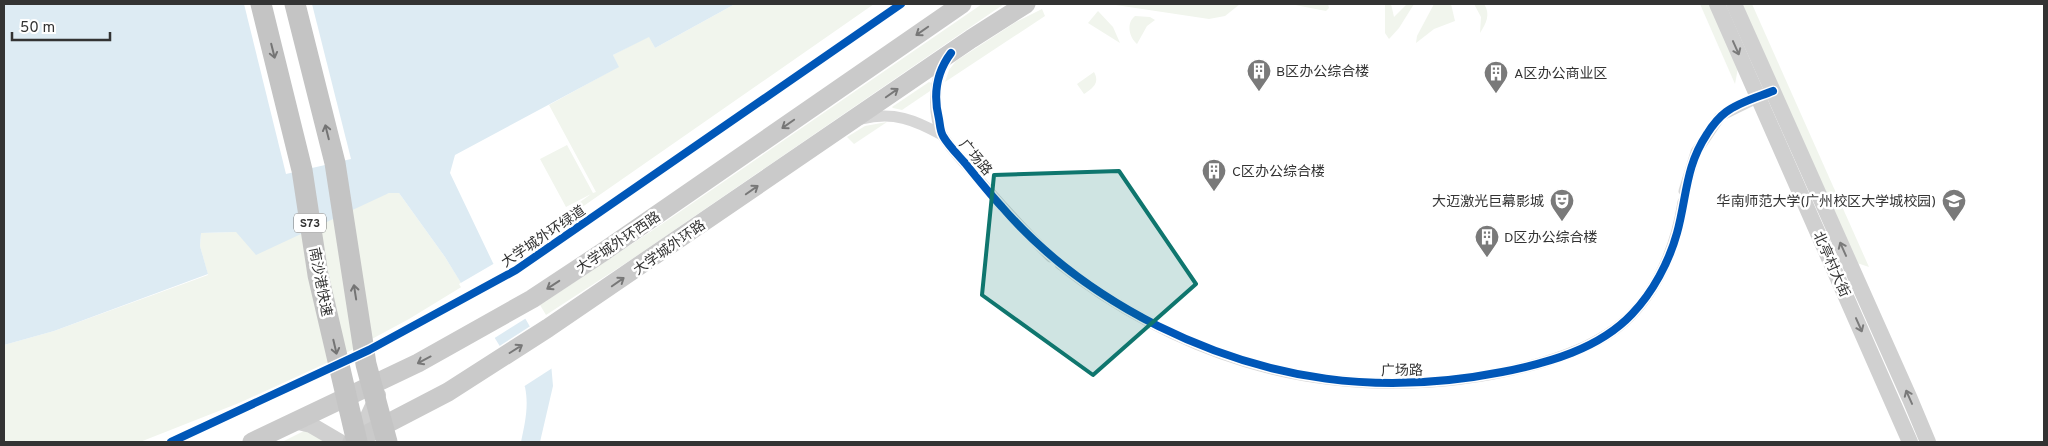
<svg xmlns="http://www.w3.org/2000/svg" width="2048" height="446" viewBox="0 0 2048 446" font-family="Overpass,'Noto Sans SC',sans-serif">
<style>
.green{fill:#f1f5ed}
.water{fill:#ddebf3}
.pier{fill:#fff}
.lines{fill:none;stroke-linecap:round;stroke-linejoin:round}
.street{stroke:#d7d7d7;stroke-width:11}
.secondary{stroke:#d0d0d0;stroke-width:16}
.primary{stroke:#cacaca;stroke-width:19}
.highway-bridge{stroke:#c4c4c4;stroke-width:21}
.cycleway-casing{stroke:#fff;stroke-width:11}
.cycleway{stroke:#0057b8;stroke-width:8}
.oneway{stroke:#777}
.oneway2{stroke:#7a7a7a}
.oneway3{stroke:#747474}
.marked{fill:#0f766e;fill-opacity:0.2;stroke:#0f766e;stroke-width:4;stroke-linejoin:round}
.labels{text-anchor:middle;stroke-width:5;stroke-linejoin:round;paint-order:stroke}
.shield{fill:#fff;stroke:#707070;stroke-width:1}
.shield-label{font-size:12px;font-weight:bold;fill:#333}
.poi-label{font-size:14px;fill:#333;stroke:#fff;text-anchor:start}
.street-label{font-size:14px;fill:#333;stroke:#fff}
</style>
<rect width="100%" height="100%" fill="#fff"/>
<g class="green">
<path d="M735,4H874L575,212L572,208L591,194L566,207L540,159L567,145L593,193L596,192L549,105L618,67L613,55L649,36L655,48Z"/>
<path d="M982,4H1004L632,259L546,315L540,305L662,224Z"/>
<path d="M1109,4H1240L1225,16L1209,19Z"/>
<path d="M1290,4H1328L1329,8L1326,11Z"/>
<path d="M1385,4H1391L1394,17L1407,4H1414L1399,28L1389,39L1385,33Z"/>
<path d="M1434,4H1451L1455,21L1434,29L1416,43L1417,36Z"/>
<path d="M1474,4H1484C1491,14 1486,24 1480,33L1481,17Z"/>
<path d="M1700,4H1710L1738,68L1735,84Z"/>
<path d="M1742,4H1752L1869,267L1857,263Z"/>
<path d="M1042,9L1045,16L945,82L949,70L956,61L1016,22Z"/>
<path d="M1098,11L1113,27L1120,43L1088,23Z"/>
<path d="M1135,16L1150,17L1155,20L1147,26L1137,44C1129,37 1126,23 1135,16Z"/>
<path d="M1094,72C1100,83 1093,88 1084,94L1077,84Z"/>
<path d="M929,82L931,83L930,91L902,110L893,108L892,107Z"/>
<path d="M887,122L854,144L847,137L865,126Z"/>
<path d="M389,193H399L445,257L463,286L409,319L331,361L239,403L140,442H4V345L54,331L208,275L200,246L201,233L236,232Z"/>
<path d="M310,428L334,437L323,442H282Z"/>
</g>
<path class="water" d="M4,4H735L655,48L649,37L613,55L619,67L455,155L450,173L493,263L551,363L553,386L540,442H521C525,423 529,406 525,387L445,257L399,193H389L256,255L236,232L201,233L200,246L208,274L54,331L4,345Z"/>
<g class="pier">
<path d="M244,4H312L351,159L286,174Z"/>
<path d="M495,263L528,317L493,339L459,284Z"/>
<path d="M532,325L550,354L554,367L523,387L498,347Z"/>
</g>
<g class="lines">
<g class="street">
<path d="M947,58C933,78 932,116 943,136C950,148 961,159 970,169C996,200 1022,229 1051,257"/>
<path d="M1724,114L1763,95"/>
<path d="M862,119C893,111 915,120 942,135"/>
<path d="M1684,191L1696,152L1719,118"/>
<path d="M1060,264C1114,307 1180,342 1246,362C1342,391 1448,390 1544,362C1572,353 1601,342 1624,322C1658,292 1676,246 1683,202"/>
</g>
<g class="secondary">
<path d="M1717,4L1910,442"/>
<path d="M1734,4L1910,399L1928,442"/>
<path d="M294,421L311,425L340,442"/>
<path d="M356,442L378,395"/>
</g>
<g class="primary">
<path d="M252,442L418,363L532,299L603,252L962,4"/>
<path d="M352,442L448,392L548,328L971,39L1026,4"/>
</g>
<g class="highway-bridge">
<path d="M261,4L302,170L318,275L357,442"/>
<path d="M295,4L335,163L366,364L387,442"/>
</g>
<defs>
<g id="cycleway">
<path d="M951,53C936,73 933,95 939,119C940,124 940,131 943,136C948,145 958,155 965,163C977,178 989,193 1002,207C1046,258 1099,296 1158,326C1269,381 1380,396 1502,372C1548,363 1599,349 1632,314C1653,292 1669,262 1677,233C1687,197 1685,167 1707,134C1712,126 1718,118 1726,112C1739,102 1758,97 1773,91"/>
<path d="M171,442L369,350L516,270L901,4"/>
</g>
</defs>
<use href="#cycleway" class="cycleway-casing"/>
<use href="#cycleway" class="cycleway"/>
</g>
<defs><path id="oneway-shaft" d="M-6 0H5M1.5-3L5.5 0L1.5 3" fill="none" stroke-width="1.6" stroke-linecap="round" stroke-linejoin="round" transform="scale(1.25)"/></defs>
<g class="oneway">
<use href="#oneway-shaft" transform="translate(922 31) rotate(145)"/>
<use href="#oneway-shaft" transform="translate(892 93) rotate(-35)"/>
<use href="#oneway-shaft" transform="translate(788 124) rotate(145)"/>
<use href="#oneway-shaft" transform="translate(752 190) rotate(-35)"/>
<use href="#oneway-shaft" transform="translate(618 282) rotate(-35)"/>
<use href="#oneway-shaft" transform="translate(553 285) rotate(147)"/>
<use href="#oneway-shaft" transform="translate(516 349) rotate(-32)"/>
<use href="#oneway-shaft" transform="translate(424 360) rotate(152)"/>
</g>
<g class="oneway2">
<use href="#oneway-shaft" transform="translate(1736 48) rotate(66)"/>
<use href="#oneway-shaft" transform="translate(1843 249) rotate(-114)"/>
<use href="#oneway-shaft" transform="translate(1859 325) rotate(66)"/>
<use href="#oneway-shaft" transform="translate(1909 397) rotate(-114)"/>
</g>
<g class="oneway3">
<use href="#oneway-shaft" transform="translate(273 51) rotate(76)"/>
<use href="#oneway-shaft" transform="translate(327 132) rotate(-104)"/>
<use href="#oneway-shaft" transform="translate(355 292) rotate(-99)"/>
<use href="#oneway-shaft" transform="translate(335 347) rotate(77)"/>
</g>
<path class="marked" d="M1119,171L1196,284L1093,375L982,295L994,175Z"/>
<defs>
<symbol id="building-pin" viewBox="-11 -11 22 30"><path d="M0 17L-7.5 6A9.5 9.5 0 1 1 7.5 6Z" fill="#7a7a7a" stroke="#fff"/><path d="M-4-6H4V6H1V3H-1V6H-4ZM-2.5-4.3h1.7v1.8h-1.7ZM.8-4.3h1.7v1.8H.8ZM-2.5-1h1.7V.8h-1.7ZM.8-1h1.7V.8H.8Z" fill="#fff"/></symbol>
<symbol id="theatre-pin" viewBox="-11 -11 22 30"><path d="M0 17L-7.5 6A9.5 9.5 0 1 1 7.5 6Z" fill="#7a7a7a" stroke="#fff"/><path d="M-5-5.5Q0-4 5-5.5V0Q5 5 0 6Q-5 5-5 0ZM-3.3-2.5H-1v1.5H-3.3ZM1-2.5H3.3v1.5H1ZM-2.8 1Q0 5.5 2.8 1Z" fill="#fff"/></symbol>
<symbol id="university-pin" viewBox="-11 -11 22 30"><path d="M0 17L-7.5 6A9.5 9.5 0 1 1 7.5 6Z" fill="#7a7a7a" stroke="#fff"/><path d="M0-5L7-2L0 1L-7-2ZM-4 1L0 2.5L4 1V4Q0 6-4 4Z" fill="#fff"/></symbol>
</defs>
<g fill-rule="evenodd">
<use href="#building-pin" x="1245" y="57" width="28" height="38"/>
<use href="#building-pin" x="1482" y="59" width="28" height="38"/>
<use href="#building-pin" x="1200" y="157" width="28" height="38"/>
<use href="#theatre-pin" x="1548" y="187" width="28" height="38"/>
<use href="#university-pin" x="1940" y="187" width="28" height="38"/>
<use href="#building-pin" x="1473" y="223" width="28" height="38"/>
</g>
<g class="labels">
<rect class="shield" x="294" y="213.5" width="32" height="19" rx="4"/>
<g class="shield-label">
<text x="310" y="227">S73</text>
</g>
<g class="poi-label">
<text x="1276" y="76">B区办公综合楼</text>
<text x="1514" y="78">A区办公商业区</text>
<text x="1232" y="176">C区办公综合楼</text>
<text x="1544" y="206" text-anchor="end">大迈激光巨幕影城</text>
<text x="1936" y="206" text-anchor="end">华南师范大学(广州校区大学城校园)</text>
<text x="1504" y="242">D区办公综合楼</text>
</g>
<g class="street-label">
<text transform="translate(976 157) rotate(50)" y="5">广场路</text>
<text transform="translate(543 236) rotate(-34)" y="5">大学城外环绿道</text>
<text transform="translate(618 242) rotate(-34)" y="5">大学城外环西路</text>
<text transform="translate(669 247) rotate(-35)" y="5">大学城外环路</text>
<text transform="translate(1832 264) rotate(66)" y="5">北亭村大街</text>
<text transform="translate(321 282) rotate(79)" y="5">南沙港快速</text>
<text transform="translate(1402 370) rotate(-1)" y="5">广场路</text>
</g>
</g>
<rect width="2048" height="446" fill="none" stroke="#333333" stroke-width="10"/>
<path d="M12 32v8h98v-8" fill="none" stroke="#333333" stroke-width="2.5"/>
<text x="20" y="32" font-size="15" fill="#333333" stroke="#ffffff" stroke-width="4" paint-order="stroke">50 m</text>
</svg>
